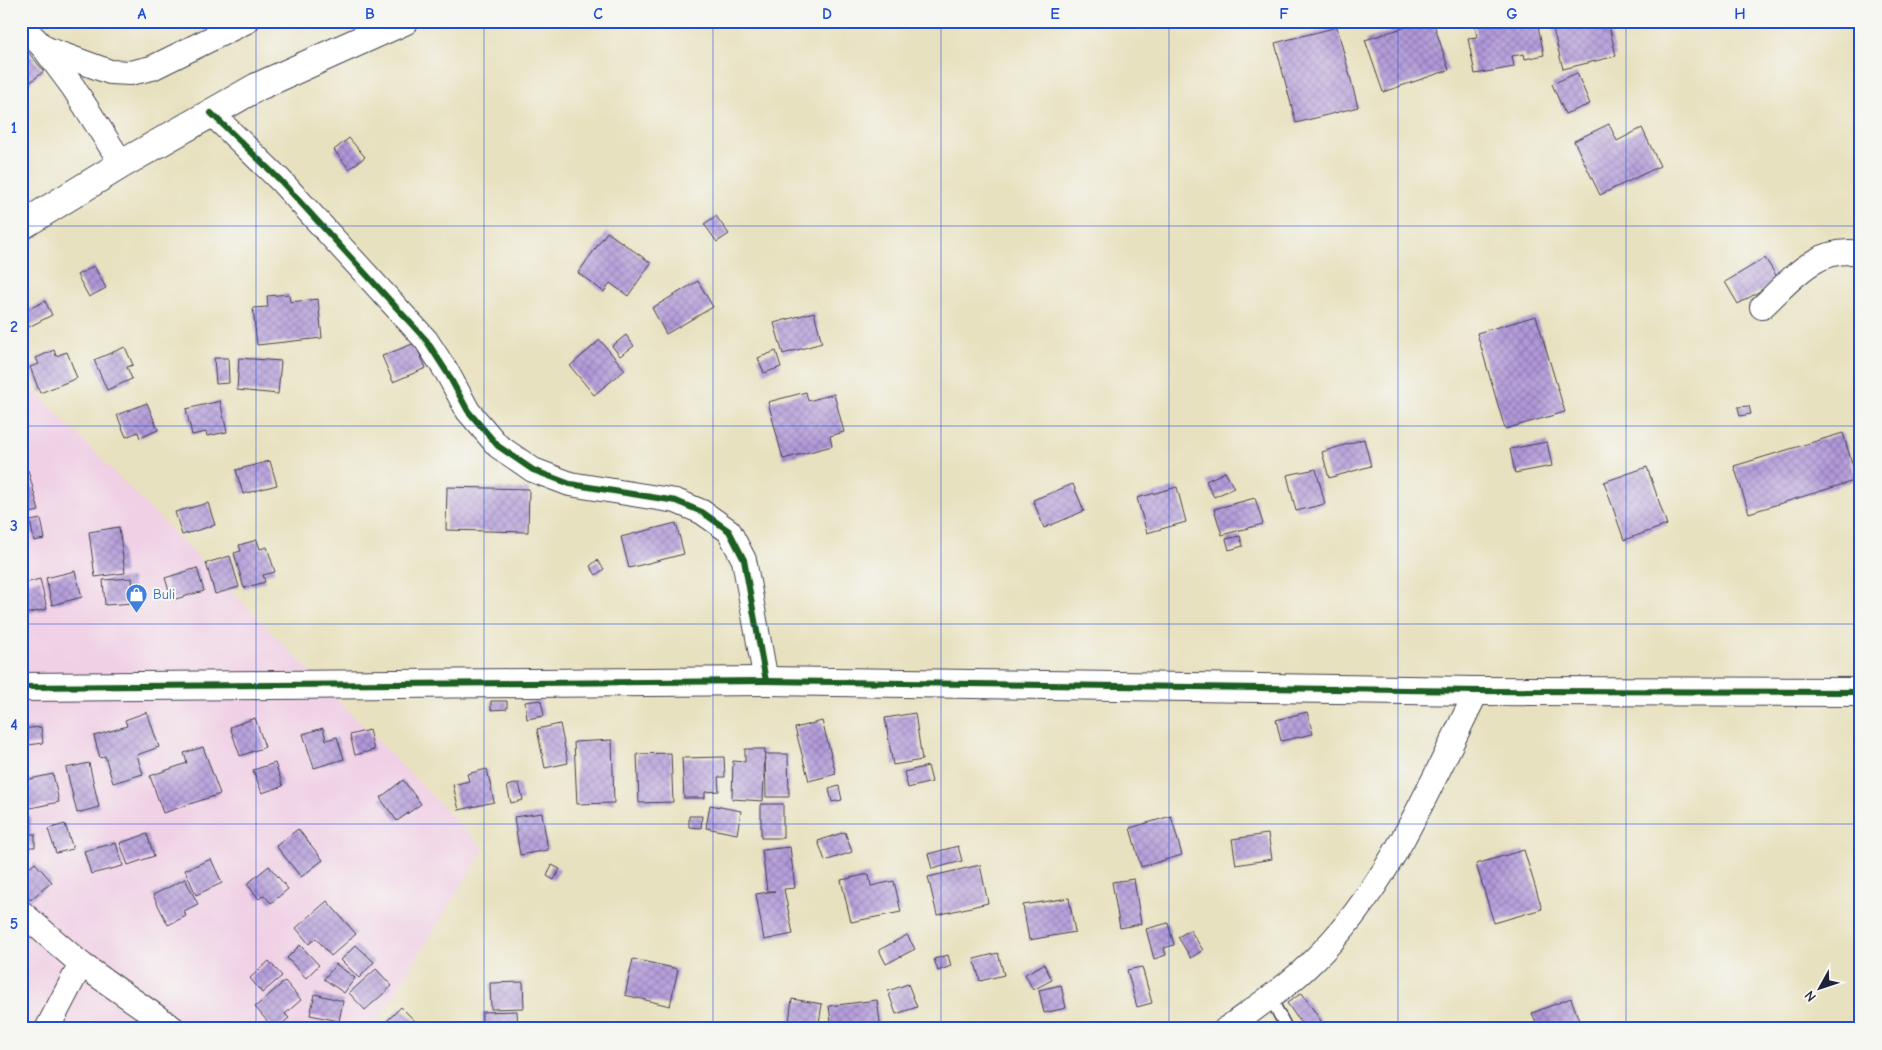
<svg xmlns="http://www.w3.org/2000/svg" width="1882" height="1050" viewBox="0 0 1882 1050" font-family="'Comic Neue',sans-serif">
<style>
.built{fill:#f0d0e5}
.building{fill:url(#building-cross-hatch)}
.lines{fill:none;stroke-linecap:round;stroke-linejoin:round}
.lane-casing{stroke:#403f4f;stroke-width:14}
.street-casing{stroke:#403f4f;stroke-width:26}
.secondary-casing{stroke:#403f4f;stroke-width:30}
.lane{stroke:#fff;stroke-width:11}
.street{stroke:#fff;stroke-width:24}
.secondary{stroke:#fff;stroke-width:28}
.cycleway-casing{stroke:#f6f6f2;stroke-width:9}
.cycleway{stroke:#1b5e20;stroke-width:6}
.grid{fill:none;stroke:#1d4ed8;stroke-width:1;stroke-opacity:0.55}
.labels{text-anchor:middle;stroke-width:4;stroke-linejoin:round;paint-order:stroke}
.shop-label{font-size:14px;fill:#366cbe;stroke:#f6f6f2;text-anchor:start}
.neatline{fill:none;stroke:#1d4ed8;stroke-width:2}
.grid-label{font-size:16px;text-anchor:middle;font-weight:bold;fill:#1d4ed8}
</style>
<defs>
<pattern id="building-cross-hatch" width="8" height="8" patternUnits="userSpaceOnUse" patternTransform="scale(1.25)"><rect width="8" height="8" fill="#b198d9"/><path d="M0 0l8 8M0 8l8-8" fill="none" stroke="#907cb1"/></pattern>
</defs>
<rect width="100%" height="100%" fill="#f6f6f2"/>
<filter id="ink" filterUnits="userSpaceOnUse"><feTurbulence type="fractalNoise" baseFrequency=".02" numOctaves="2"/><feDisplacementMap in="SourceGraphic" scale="10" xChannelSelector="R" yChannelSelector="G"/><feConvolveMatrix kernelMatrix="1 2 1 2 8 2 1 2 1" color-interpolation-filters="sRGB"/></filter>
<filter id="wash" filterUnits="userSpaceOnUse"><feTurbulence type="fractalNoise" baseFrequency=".0096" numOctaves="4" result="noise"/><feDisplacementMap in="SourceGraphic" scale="20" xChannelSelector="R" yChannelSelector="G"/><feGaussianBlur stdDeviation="1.12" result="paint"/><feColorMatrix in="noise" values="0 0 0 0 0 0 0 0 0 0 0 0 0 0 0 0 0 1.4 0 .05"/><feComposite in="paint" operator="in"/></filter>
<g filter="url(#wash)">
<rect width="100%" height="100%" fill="#e8e1bf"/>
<path class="built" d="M21,377L484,849L373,1029H21Z"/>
<g id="blocks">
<g class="building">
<path d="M1424,21H1433L1449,70L1383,92L1365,40Z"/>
<path d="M1474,21H1537L1544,55L1525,59L1524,54L1512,56L1514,67L1475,74L1468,38L1477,37Z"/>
<path d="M1551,21H1608L1616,56L1563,69Z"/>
<path d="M1337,27L1358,107L1296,123L1275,43Z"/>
<path d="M21,44L44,71L21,90Z"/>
<path d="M1577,73L1590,104L1565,114L1552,84Z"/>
<path d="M1609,124L1617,141L1642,128L1660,166L1600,195L1574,141Z"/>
<path d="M349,138L365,157L349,169L334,150Z"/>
<path d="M716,216L729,234L717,242L704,224Z"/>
<path d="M607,232L651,263L628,296L610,283L604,292L578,273Z"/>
<path d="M1765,258L1779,280L1738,304L1725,282Z"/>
<path d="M94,266L106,288L89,297L77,275Z"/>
<path d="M698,281L713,307L666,334L652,308Z"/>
<path d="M289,294L290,302L318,299L322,338L257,345L253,308L268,307L267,296Z"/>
<path d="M45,301L52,315L21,331V313Z"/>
<path d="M814,312L822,343L783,354L774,323Z"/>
<path d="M1536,316L1565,412L1505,429L1477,333Z"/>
<path d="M626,335L634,346L620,356L612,346Z"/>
<path d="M600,340L625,370L594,395L570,366Z"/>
<path d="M415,343L426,368L393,382L382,356Z"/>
<path d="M125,347L133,365L127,367L132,379L107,390L94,360Z"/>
<path d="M54,350L56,356L67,352L77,378L40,393L30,367L39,364L36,358Z"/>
<path d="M776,351L781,367L764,373L758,358Z"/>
<path d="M214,358H228L229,383L216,384Z"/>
<path d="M239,358L281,361L278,394L237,390Z"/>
<path d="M806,392L808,401L834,394L844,432L830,436L832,446L783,459L768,402Z"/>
<path d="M220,401L227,432L207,436L206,432L192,435L186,409Z"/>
<path d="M147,403L158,430L140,438L138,432L126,437L117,415Z"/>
<path d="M1749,406L1751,414L1740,416L1738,407Z"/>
<path d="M1843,433L1857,480L1749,513L1734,466Z"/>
<path d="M1364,439L1371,466L1329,478L1322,452Z"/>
<path d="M1547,442L1552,466L1515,473L1510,449Z"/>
<path d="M270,461L277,485L243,494L236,470Z"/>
<path d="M1647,467L1667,525L1624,540L1604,482Z"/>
<path d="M1316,469L1325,504L1296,511L1287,475Z"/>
<path d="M28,470L39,511L21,515V472Z"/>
<path d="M1225,472L1234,488L1214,497L1206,481Z"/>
<path d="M1073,484L1084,511L1044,528L1033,500Z"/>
<path d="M447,487L529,489L528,532L446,530Z"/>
<path d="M1177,487L1186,522L1147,533L1137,498Z"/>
<path d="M1255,498L1263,524L1222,535L1214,509Z"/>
<path d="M208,503L215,525L182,535L175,512Z"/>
<path d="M41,519L45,539L34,541L30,521Z"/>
<path d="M676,523L684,554L629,568L621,537Z"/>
<path d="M119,527L125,573L95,577L89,532Z"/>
<path d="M1240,536L1243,546L1229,550L1226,539Z"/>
<path d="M257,540L260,549L267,547L275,572L263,575L265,582L244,588L234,553L241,551L239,545Z"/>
<path d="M230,556L239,587L215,594L206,563Z"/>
<path d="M597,560L604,569L596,575L590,566Z"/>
<path d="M197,568L204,591L172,600L165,578Z"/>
<path d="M75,571L82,597L52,605L46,578Z"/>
<path d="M132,578L134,603L105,605L103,580Z"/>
<path d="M40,579L47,609L21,615V584Z"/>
<path d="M541,700L544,716L527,719L525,702Z"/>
<path d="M491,701H507V709L491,710Z"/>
<path d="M147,712L159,747L137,755L143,774L113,783L105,756L100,758L94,736L127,726L125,720Z"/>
<path d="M1307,712L1313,734L1281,741L1276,720Z"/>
<path d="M915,713L922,760L893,765L885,718Z"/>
<path d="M255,718L265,747L240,756L230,727Z"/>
<path d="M822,721L836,774L809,781L795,728Z"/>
<path d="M560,724L568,763L545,768L537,729Z"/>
<path d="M41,727L43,743L21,746V729Z"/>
<path d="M323,728L326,740L337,737L344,759L314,768L303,734Z"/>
<path d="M369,730L374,750L355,755L350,735Z"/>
<path d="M612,740L614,803L577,804L574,742Z"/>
<path d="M203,747L220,794L163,813L150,776L187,763L184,753Z"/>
<path d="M745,749H765L763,801L732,799L733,761L745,762Z"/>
<path d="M671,753L673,802L639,803L637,754Z"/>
<path d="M765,754H788L789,797H766Z"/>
<path d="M724,757L725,777H718L719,791L705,792V798H684L682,758Z"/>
<path d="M89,763L99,807L77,813L66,768Z"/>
<path d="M275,763L283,786L262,793L253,770Z"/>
<path d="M928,766L932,782L908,788L904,772Z"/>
<path d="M487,769L494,802L459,810L453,785L469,781L467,774Z"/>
<path d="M53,774L59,802L21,810V781Z"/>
<path d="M403,780L421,804L397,821L380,798Z"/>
<path d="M519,783L523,800L511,803L507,786Z"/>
<path d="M839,786L842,800L832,802L829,789Z"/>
<rect x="761" y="804" width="22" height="34"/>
<path d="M710,805L741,811L737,834L706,828Z"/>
<path d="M542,813L548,850L520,855L514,817Z"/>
<path d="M21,816H31V834H35V847H29V857H21Z"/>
<path d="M689,816H702L701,828L689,827Z"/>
<path d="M1171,816L1182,855L1141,867L1130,828Z"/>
<path d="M65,824L73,849L56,853L48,829Z"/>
<path d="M298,829L323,860L301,877L276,846Z"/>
<path d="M845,832L852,852L825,861L818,841Z"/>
<path d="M147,834L154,856L128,865L120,843Z"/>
<path d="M1268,834L1272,859L1236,865L1232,839Z"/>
<path d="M116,843L123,866L91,874L84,851Z"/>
<path d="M958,846L962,861L932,869L928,854Z"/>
<path d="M790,847L795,888L784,889L793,934L764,940L756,894L775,891H767L762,850Z"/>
<path d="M1524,850L1542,909L1494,923L1476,864Z"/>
<path d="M211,859L222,883L196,895L185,870Z"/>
<path d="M35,863L52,882L30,900L21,889V875Z"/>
<path d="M552,865L560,869L554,880L547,876Z"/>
<path d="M980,865L988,903L937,915L928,877Z"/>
<path d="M269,866L288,889L271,903L264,895L259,899L247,884Z"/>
<path d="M869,874L871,886L894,881L901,912L851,922L841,880Z"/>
<path d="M185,879L198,904L184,911L186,916L168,925L153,895Z"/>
<path d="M1134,879L1141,924L1120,928L1112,882Z"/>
<path d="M1069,898L1075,932L1029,940L1023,905Z"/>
<path d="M327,901L356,934L331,956L316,938L309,944L296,928Z"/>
<path d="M1168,923L1174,945L1164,948L1166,955L1154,959L1146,929Z"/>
<path d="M1190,930L1203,950L1191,958L1178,937Z"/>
<path d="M907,935L915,949L886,964L879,950Z"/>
<path d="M300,945L319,965L306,978L287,958Z"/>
<path d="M356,945L374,962L359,978L341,960Z"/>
<path d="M998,953L1004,975L980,981L974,959Z"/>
<path d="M948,955L951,966L938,971L934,959Z"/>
<path d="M633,959L678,969L670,1006L625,995Z"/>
<path d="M269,961L282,976L262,993L250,978Z"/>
<path d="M336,964L355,978L344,993L324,979Z"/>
<path d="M1044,964L1052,980L1033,990L1025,974Z"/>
<path d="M1142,967L1152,1003L1137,1007L1127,970Z"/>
<path d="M376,969L392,986L365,1010L349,993Z"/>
<path d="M285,981L301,1000L285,1014L289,1018L276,1029H274L255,1007Z"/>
<path d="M523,982L524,1008L491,1009L490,983Z"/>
<path d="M908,984L917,1007L896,1014L888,991Z"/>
<path d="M1061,985L1066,1008L1044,1013L1039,990Z"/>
<path d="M1302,993L1321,1021L1310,1029H1305L1287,1003Z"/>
<path d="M315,994L343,1001L339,1021L310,1015Z"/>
<path d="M1571,998L1582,1029H1538L1532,1013Z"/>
<path d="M792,999L822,1004L818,1029H788Z"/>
<path d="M877,1000L881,1029H832L829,1006Z"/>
<path d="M401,1007L423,1029H391L385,1023Z"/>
<path d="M517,1011L518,1029H482V1012Z"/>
</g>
</g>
</g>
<g filter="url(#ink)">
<use href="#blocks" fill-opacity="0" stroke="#403f4f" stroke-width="1"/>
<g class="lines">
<defs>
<path id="lane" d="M1270,997L1287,1029"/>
<g id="street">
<path d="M21,25L44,48L73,87L122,164"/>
<path d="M44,48L110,72L130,73L152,68L247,21"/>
<path d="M211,113L280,180L426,340L448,374L468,411L498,446L533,470L570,484L676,501L702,512L729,531L744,560L766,681"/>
<path d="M1762,307C1792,279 1816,246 1861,253"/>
<path d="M21,912L81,964L174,1029"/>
<path d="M47,1029L81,964"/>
<path d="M1226,1029C1255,1008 1287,987 1313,961C1389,887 1430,785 1477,691"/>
</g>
<g id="secondary">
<path d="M21,226L122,164L257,87L404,21"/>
<path d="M21,687L766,681L1477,691L1861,692"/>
</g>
</defs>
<use href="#lane" class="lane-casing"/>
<use href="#street" class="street-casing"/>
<use href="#secondary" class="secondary-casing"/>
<use href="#lane" class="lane"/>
<use href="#street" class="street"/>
<use href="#secondary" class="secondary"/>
<defs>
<g id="cycleway">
<path d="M211,113L280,180L426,340L448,374L468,411L498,446L533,470L570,484L676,501L702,512L729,531L744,560L766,681"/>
<path d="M21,687L766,681L1477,691L1861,692"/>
</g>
</defs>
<use href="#cycleway" class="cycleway-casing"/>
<use href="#cycleway" class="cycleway"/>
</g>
</g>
<path class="grid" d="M256,21V1029M484,21V1029M713,21V1029M941,21V1029M1169,21V1029M1398,21V1029M1626,21V1029M21,226H1861M21,426H1861M21,624H1861M21,824H1861"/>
<defs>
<symbol id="shop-pin" viewBox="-11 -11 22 30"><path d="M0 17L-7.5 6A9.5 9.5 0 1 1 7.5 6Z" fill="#3f7fe0" stroke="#f6f6f2"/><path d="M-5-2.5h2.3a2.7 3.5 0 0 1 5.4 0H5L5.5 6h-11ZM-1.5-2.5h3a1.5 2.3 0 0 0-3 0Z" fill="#fff"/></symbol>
</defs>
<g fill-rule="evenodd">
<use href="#shop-pin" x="124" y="582" width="25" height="34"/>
</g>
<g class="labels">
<g class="shop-label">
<text x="153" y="599">Buli</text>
</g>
</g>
<rect width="1882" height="1050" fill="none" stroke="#f6f6f2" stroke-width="55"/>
<g transform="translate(1820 988) rotate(230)" stroke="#f6f6f2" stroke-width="4" paint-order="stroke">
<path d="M0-4L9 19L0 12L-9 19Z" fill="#22223b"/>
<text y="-8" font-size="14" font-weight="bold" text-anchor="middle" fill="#22223b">N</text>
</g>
<rect x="28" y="28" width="1826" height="994" class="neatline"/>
<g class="grid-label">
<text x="142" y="19">A</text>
<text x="370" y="19">B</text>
<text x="598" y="19">C</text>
<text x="827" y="19">D</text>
<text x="1055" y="19">E</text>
<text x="1284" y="19">F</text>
<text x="1512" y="19">G</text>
<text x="1740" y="19">H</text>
<text x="14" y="133">1</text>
<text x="14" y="332">2</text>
<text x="14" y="531">3</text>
<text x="14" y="730">4</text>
<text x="14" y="929">5</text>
</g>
</svg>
